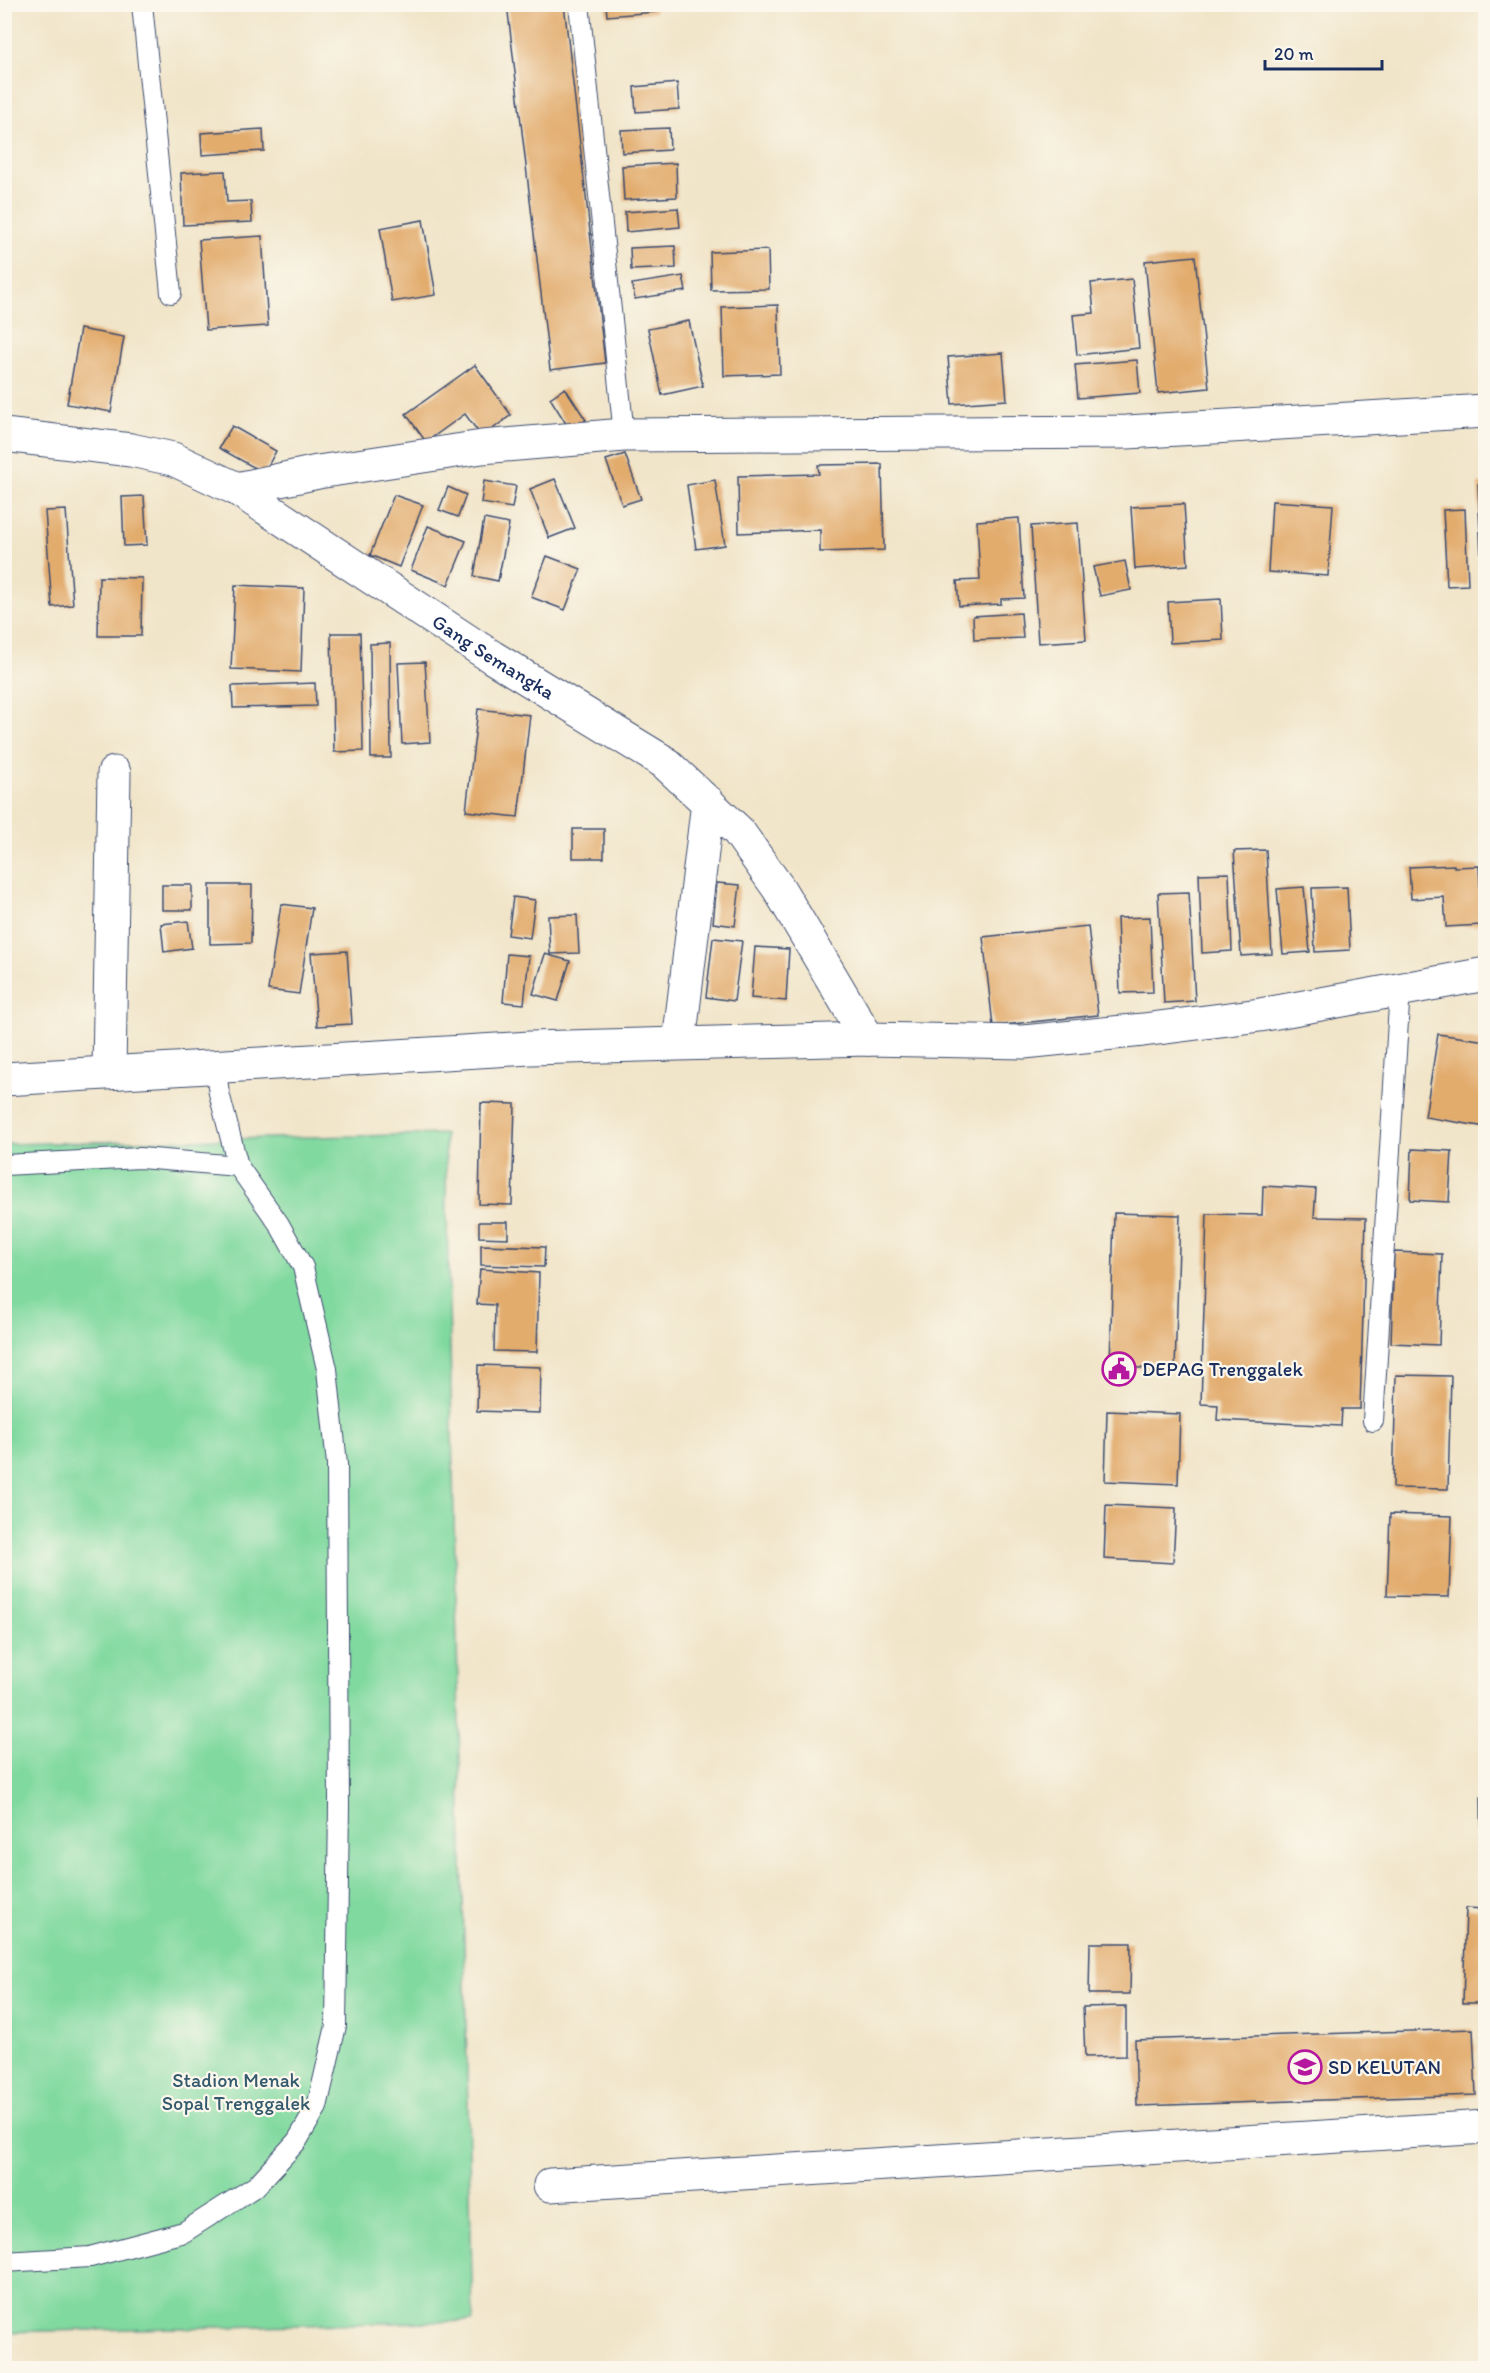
<svg xmlns="http://www.w3.org/2000/svg" width="1490" height="2373" viewBox="0 0 1490 2373" font-family="Itim,sans-serif">
<style>
.green{fill:#80d99f;stroke:#4e847e;stroke-width:1.5}
.building{fill:#e2ac6d}
.lines{fill:none;stroke-linecap:round;stroke-linejoin:round}
.lane-casing{stroke:#3b4a6e;stroke-width:22}
.street-casing{stroke:#3b4a6e;stroke-width:35}
.lane{stroke:#fff;stroke-width:20}
.street{stroke:#fff;stroke-width:33}
.labels{text-anchor:middle;stroke-width:4.5;stroke-linejoin:round;paint-order:stroke}
.street-label{font-size:20px;fill:#1b2f5e;stroke:#fbf7ec}
.poi-label{font-size:20px;fill:#1b2f5e;stroke:#fbf7ec;text-anchor:start}
.park-label{font-size:20px;fill:#345a6e;stroke:#fbf7ec}
</style>
<rect width="100%" height="100%" fill="#fbf7ec"/>
<filter id="ink" filterUnits="userSpaceOnUse"><feTurbulence type="fractalNoise" baseFrequency=".0167" numOctaves="2"/><feDisplacementMap in="SourceGraphic" scale="12" xChannelSelector="R" yChannelSelector="G"/><feConvolveMatrix kernelMatrix="1 2 1 2 8 2 1 2 1" color-interpolation-filters="sRGB"/></filter>
<filter id="wash" filterUnits="userSpaceOnUse"><feTurbulence type="fractalNoise" baseFrequency=".008" numOctaves="4" result="noise"/><feDisplacementMap in="SourceGraphic" scale="24" xChannelSelector="R" yChannelSelector="G"/><feGaussianBlur stdDeviation="1.35" result="paint"/><feColorMatrix in="noise" values="0 0 0 0 0 0 0 0 0 0 0 0 0 0 0 0 0 1.4 0 .05"/><feComposite in="paint" operator="in"/></filter>
<g filter="url(#wash)">
<rect width="100%" height="100%" fill="#f1e5c9"/>
<path class="green" d="M445,1134L473,2321L5,2332L4,1144Z"/>
<g id="blocks">
<g class="building">
<path d="M507,4H564L605,363L550,370Z"/>
<path d="M606,4H655V12L607,16Z"/>
<path d="M677,83L679,109L636,112L634,87Z"/>
<path d="M669,128L670,150L622,153L621,130Z"/>
<path d="M263,129L264,151L202,155L201,133Z"/>
<path d="M676,163L677,197L624,200L622,166Z"/>
<path d="M225,171L227,202L251,201L252,222L183,225L181,173Z"/>
<path d="M678,208L680,227L626,232L625,212Z"/>
<path d="M423,220L436,295L392,302L380,228Z"/>
<path d="M262,236L268,326L206,330L199,240Z"/>
<path d="M675,246L676,268L631,270L630,248Z"/>
<path d="M768,250L769,289L711,290L710,252Z"/>
<path d="M1195,256L1209,388L1158,393L1145,261Z"/>
<path d="M683,276L686,291L635,299L632,284Z"/>
<path d="M1132,279L1139,348L1077,355L1073,315L1094,313L1091,283Z"/>
<path d="M778,305L780,374L724,376L722,307Z"/>
<path d="M689,321L703,386L662,395L648,329Z"/>
<path d="M80,329L124,337L111,412L67,404Z"/>
<path d="M1003,353L1007,400L952,404L948,357Z"/>
<path d="M1137,360L1140,393L1078,398L1075,365Z"/>
<path d="M475,365L511,415L482,437L465,414L426,442L406,414Z"/>
<path d="M565,388L586,420L570,430L550,398Z"/>
<path d="M232,426L276,451L264,473L219,448Z"/>
<path d="M625,454L641,499L622,505L606,460Z"/>
<path d="M882,464L884,550L820,552V530L739,533L738,476L819,474L818,465Z"/>
<path d="M555,479L575,528L549,538L530,489Z"/>
<path d="M715,480L725,545L696,549L687,485Z"/>
<path d="M484,481L516,486L512,508L481,503Z"/>
<path d="M1486,483V583H1482L1478,484Z"/>
<path d="M448,487L466,495L458,517L439,510Z"/>
<path d="M394,495L423,505L399,567L370,555Z"/>
<path d="M144,496L147,545L124,546L122,497Z"/>
<path d="M1272,501L1333,505L1328,576L1268,572Z"/>
<path d="M1184,504L1188,565L1135,569L1131,507Z"/>
<path d="M1465,509L1468,585L1447,586L1443,510Z"/>
<path d="M66,510L73,605L52,607L45,511Z"/>
<path d="M1019,518L1024,598L1001,599V604L959,606L957,581L980,580L977,521Z"/>
<path d="M484,519L509,524L498,581L474,576Z"/>
<path d="M1078,523L1086,640L1038,643L1031,526Z"/>
<path d="M428,526L466,541L448,585L411,570Z"/>
<path d="M547,556L581,569L565,610L531,597Z"/>
<path d="M1125,561L1131,590L1100,596L1093,567Z"/>
<path d="M99,577L142,578L141,636H98Z"/>
<path d="M235,585L304,588L301,672L231,669Z"/>
<path d="M1221,599L1223,640L1170,643L1168,602Z"/>
<path d="M1021,613L1023,638L974,640L973,616Z"/>
<path d="M331,633H360L363,751L334,752Z"/>
<path d="M390,643L391,758H371L370,644Z"/>
<path d="M425,662L430,742L402,744L398,663Z"/>
<path d="M315,683L316,706L233,708L232,686Z"/>
<path d="M478,709L530,715L518,817L466,811Z"/>
<rect x="573" y="829" width="31" height="29"/>
<path d="M1266,850L1272,954L1241,956L1234,851Z"/>
<path d="M1454,865V867L1479,866L1482,925L1446,927L1444,897L1411,899L1409,867Z"/>
<path d="M1229,873L1232,951L1202,953L1199,874Z"/>
<path d="M717,883L740,885L735,926L713,923Z"/>
<rect x="162" y="885" width="30" height="25"/>
<path d="M210,885H252L251,943L210,944Z"/>
<path d="M1304,887L1310,952L1283,954L1277,889Z"/>
<path d="M1347,887L1350,950L1315,952L1312,888Z"/>
<path d="M1189,892L1195,1001L1164,1003L1158,893Z"/>
<path d="M513,897L535,900L530,938L508,935Z"/>
<path d="M281,904L312,908L299,994L268,990Z"/>
<path d="M577,915L579,953L550,954L548,916Z"/>
<path d="M1150,917L1153,992L1120,993L1117,918Z"/>
<path d="M188,921L192,948L164,952L161,924Z"/>
<path d="M1088,926L1098,1015L993,1026L983,937Z"/>
<path d="M713,938L742,941L734,1001L706,997Z"/>
<path d="M755,947L789,949L786,1001L751,998Z"/>
<path d="M347,951L352,1024L317,1026L311,953Z"/>
<path d="M507,954L529,956L524,1004L503,1002Z"/>
<path d="M545,954L570,961L558,1001L533,994Z"/>
<path d="M1438,1034L1486,1041V1127L1425,1117Z"/>
<path d="M481,1103L515,1104L512,1205L479,1204Z"/>
<path d="M1412,1149L1452,1151L1449,1202L1410,1200Z"/>
<path d="M1263,1186L1316,1189L1314,1217L1366,1218L1360,1409H1342L1341,1426L1217,1420L1218,1405L1201,1404L1207,1214L1262,1215Z"/>
<path d="M1114,1213L1180,1215L1175,1369L1110,1367Z"/>
<path d="M479,1222H508V1238L479,1237Z"/>
<path d="M481,1245L545,1247L544,1267L481,1265Z"/>
<path d="M1394,1252L1442,1254L1439,1345L1391,1343Z"/>
<path d="M480,1269L539,1273L537,1352L494,1351L495,1305L477,1304Z"/>
<path d="M478,1365L541,1367L540,1413L477,1411Z"/>
<path d="M1396,1375L1451,1376L1448,1489L1393,1488Z"/>
<path d="M1107,1411L1180,1414L1178,1484L1105,1481Z"/>
<path d="M1106,1505L1176,1508L1173,1563L1104,1559Z"/>
<path d="M1390,1514L1452,1516L1449,1597L1387,1596Z"/>
<path d="M1481,1797H1486V1868H1482Z"/>
<path d="M1466,1908L1486,1909V2003H1463Z"/>
<path d="M1090,1943H1131L1130,1994H1089Z"/>
<path d="M1126,2006V2056L1085,2057L1083,2007Z"/>
<path d="M1473,2029L1476,2095L1137,2106L1135,2040Z"/>
</g>
</g>
</g>
<g filter="url(#ink)">
<use href="#blocks" fill-opacity="0" stroke="#3b4a6e" stroke-width="1.5"/>
<g class="lines">
<defs>
<g id="lane">
<path d="M142,4L171,293"/>
<path d="M579,4L624,435"/>
<path d="M215,1066L219,1093L238,1166"/>
<path d="M4,1165L140,1158L238,1166L279,1224L303,1267L327,1369L337,1464L339,1806L336,2026L317,2107L297,2141L256,2186L184,2232L90,2257L4,2262"/>
<path d="M1373,1421L1400,989"/>
</g>
<g id="street">
<path id="s1" d="M4,435L131,450L173,459L237,489L492,657L664,762L738,831L779,889L868,1039"/>
<path d="M237,489L318,472L482,447L624,435L1127,432L1486,411"/>
<path d="M679,1043L708,802"/>
<path d="M109,1072L114,773"/>
<path d="M4,1079L530,1048L868,1039L1024,1042L1143,1030L1260,1015L1486,974"/>
<path d="M550,2185L1486,2127"/>
</g>
</defs>
<use href="#lane" class="lane-casing"/>
<use href="#street" class="street-casing"/>
<use href="#lane" class="lane"/>
<use href="#street" class="street"/>
</g>
</g>
<defs>
<symbol id="civic-ring" viewBox="-11 -11 22 22"><circle r="9.5" fill="#fbf7ec" stroke="#b5179e" stroke-width="1.5"/><path d="M-.6-6.5H3V-4.5H.6V-3L4-1V1h2V6H-6V1h2V-1L-.6-3ZM-1.2 2.5V6h2.4V2.5Z" fill="#b5179e"/></symbol>
<symbol id="school-ring" viewBox="-11 -11 22 22"><circle r="9.5" fill="#fbf7ec" stroke="#b5179e" stroke-width="1.5"/><path d="M0-5L7-2L0 1L-7-2ZM-4 1L0 2.5L4 1V4Q0 6-4 4Z" fill="#b5179e"/></symbol>
</defs>
<g fill-rule="evenodd">
<use href="#civic-ring" x="1100" y="1350" width="38" height="38"/>
<use href="#school-ring" x="1286" y="2048" width="38" height="38"/>
</g>
<g class="labels">
<g class="street-label">
<text dy="7" stroke="none"><textPath href="#s1" startOffset="548">Gang Semangka</textPath></text>
</g>
<g class="poi-label">
<text x="1142" y="1376">DEPAG Trenggalek</text>
<text x="1328" y="2074">SD KELUTAN</text>
</g>
<g class="park-label">
<text x="236" y="2087">Stadion Menak<tspan x="236" dy="23">Sopal Trenggalek</tspan></text>
</g>
</g>
<rect width="1490" height="2373" fill="none" stroke="#fbf7ec" stroke-width="24"/>
<path d="M1265 60v9h117v-9" fill="none" stroke="#1b2f5e" stroke-width="3"/>
<text x="1274" y="60" font-size="18" fill="#1b2f5e" stroke="#fbf7ec" stroke-width="4.5" paint-order="stroke">20 m</text>
</svg>
